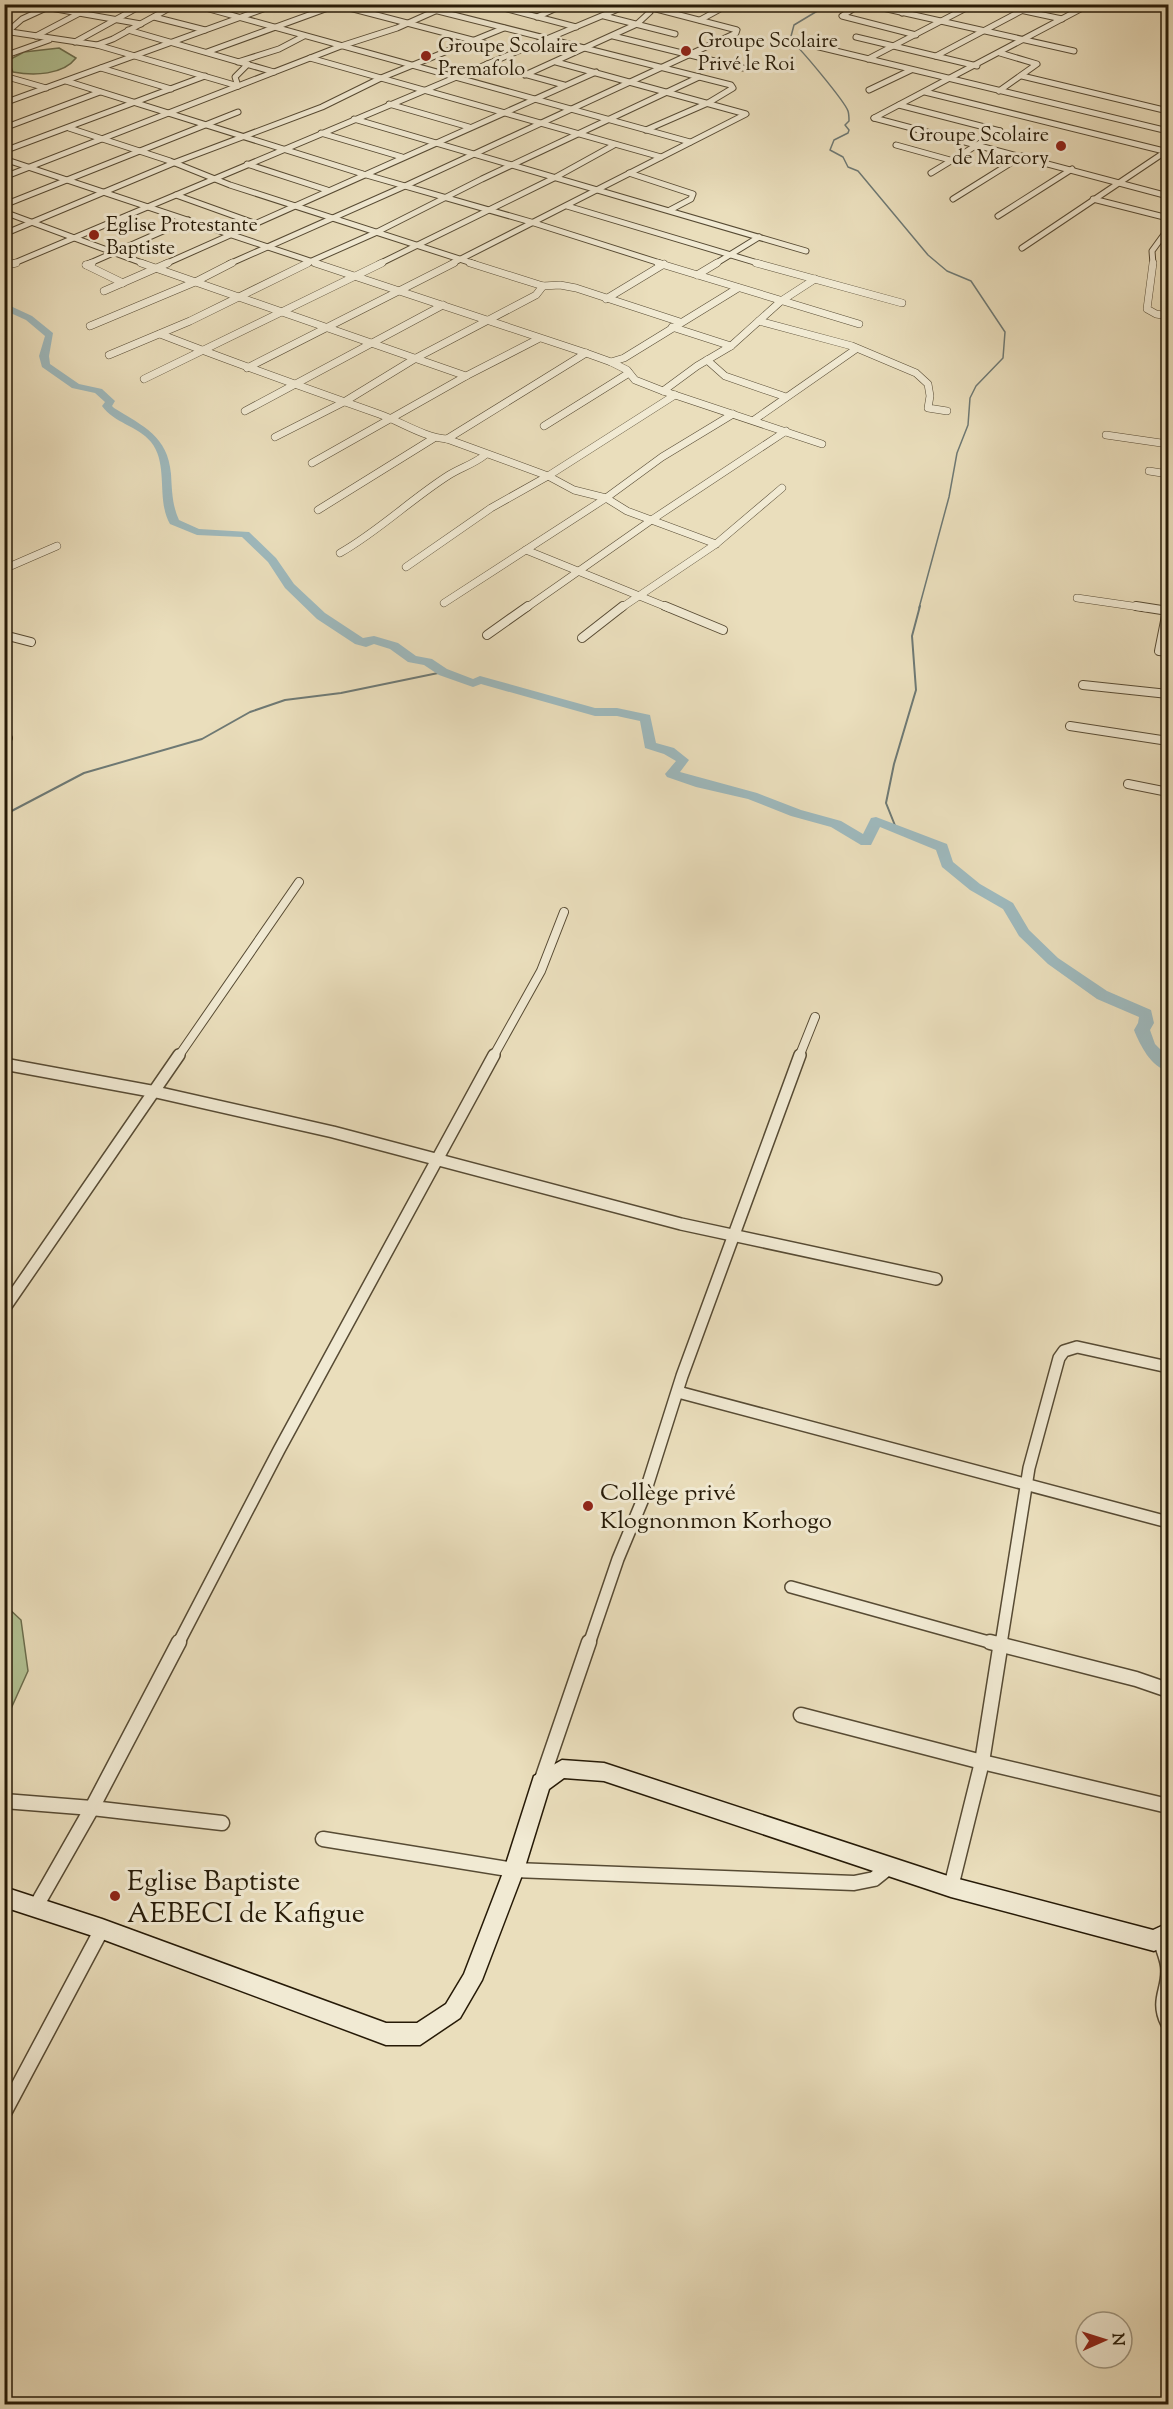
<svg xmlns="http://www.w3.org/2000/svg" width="1173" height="2409" viewBox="0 0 1173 2409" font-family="'Sorts Mill Goudy',serif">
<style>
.green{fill:#b2c294;stroke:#6c6e4e;stroke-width:1.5}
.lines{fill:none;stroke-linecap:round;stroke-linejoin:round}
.stream-far1{stroke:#6e7974;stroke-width:1.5}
.stream{stroke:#6e7974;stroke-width:2}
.river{fill:#9eb9bd;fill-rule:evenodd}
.street-far4-casing{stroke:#574b34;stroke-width:7}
.street-far3-casing{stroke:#574b34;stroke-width:8}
.street-far2-casing{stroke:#574b34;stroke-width:10}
.street-far1-casing{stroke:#574b34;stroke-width:14}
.street-casing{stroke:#574b34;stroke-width:17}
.secondary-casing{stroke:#261a07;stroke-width:3}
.street-far4{stroke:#f1ead3;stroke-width:5}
.street-far3{stroke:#f1ead3;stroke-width:7}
.street-far2{stroke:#f1ead3;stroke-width:8}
.street-far1{stroke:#f1ead3;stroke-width:11}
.street{stroke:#f1ead3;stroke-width:14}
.secondary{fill:#f1ead3;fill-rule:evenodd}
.poi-dot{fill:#8f2418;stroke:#f1ead3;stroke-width:2}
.labels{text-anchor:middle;stroke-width:6;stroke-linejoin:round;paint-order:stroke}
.far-poi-label{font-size:20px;fill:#261a07;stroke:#f1ead3;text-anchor:start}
.poi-label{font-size:24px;fill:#261a07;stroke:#f1ead3;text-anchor:start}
.near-poi-label{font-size:28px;fill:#261a07;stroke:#f1ead3;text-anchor:start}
</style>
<rect width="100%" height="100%" fill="#eadebc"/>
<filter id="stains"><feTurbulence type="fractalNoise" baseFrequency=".00333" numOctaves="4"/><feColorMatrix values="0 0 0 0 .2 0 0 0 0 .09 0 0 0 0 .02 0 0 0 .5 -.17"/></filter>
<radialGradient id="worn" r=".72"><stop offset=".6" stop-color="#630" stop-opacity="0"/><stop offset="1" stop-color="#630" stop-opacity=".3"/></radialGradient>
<g class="green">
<path d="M59,48L76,58C63,75 34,76 13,72L10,65L5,62L24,52Z"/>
<path d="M5,1605L21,1620L28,1671L5,1722Z"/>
</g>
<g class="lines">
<path class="stream-far1" d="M829,4L794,25L790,40C799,46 845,102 848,111C849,114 849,118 849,121L845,125L849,130L848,133L834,140L830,150L843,157L848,167L858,171L928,255L947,271L971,281L1005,332L1003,358L976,386L970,398L968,425L957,453L949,497L919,608"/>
<g class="stream">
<path d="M4,815L84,773L202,739L250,712L285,700L341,693L443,672"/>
<path d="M896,828L886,803L894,764L916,690L912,636L920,606"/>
</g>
<path class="river" d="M4,303L32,316L53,333L49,356L50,364L79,384L102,389L115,401L112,406L114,408C143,426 168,436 171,474C172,490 172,505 179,520L199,529L249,532L276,558L294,584L325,613L363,638L374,636L398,643L416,656L432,659L447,669L473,679L480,676L595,708H617L650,715L656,743L674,748L689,760L680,772L757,793L801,810L841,821L863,834L871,818L876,817L947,844L953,862L980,884L1013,903L1029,930L1058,958L1107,991L1151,1010L1154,1023L1150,1030L1155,1044L1168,1057V1071C1151,1067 1140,1045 1134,1030L1138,1023L1139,1017L1097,999L1048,964L1019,936L1003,909L970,890L942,867L936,850L880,827L871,845H861L831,827L791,816L748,799L696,787L667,777L665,774L676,761L664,754L645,748L640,721L617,716H595L481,684L473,687L439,675L424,665L408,662L390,649L374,644L366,647L355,644L317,619L285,588L268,562L242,537L197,535L170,524C156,500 169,464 151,442C138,426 114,423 102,406L105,402L95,393L72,388L42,367L39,356L45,336L26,320L4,310Z"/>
<defs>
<g id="street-far4">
<path d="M28,4L141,24"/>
<path d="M191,4L690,142"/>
<path d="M410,4L731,85L733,88L708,103L646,130"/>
<path d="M488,4L576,27"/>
<path d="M861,4L842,16L916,35"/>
<path d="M865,4L1074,51"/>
<path d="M991,4L1062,19"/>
<path d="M1063,4L1083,8"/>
<path d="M1136,4L1168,8"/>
<path d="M338,5L499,47"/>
<path d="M4,12L20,4"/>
<path d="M902,13L920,4"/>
<path d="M604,16L675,34"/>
<path d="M154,17L205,30"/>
<path d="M537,17L565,4"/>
<path d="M700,20L722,8L710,4"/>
<path d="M128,30L274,72"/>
<path d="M4,31L97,45L238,86"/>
<path d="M5,34L22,19L46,8"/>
<path d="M36,36L97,4"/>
<path d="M613,36L743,68"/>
<path d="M856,37L977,66"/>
<path d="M75,42L144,4"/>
<path d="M97,45L113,39L177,4"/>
<path d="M815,46L1168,131"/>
<path d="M207,52L339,4"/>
<path d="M4,56L49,40"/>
<path d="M936,56L1021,11"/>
<path d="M310,58L661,157"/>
<path d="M868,59L974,4"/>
<path d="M238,62L279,49L304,36"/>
<path d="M487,64L564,85"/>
<path d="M101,68L171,89"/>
<path d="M525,75L637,24L650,12L645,6"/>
<path d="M4,76L46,88"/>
<path d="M1022,76L1168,111"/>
<path d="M66,81L363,174L531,222L663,264"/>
<path d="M238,86L235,77L248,64"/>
<path d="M869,90L911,70"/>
<path d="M999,91L1037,64L1000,53"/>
<path d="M925,92L1168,152"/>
<path d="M4,103L277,4"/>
<path d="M389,104L469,127"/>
<path d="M899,105L1000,131"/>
<path d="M874,118L1168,196"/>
<path d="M874,118L1090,4"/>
<path d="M354,119L806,251"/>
<path d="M4,128L100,92"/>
<path d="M69,128L170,161L230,185L475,264"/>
<path d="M321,133L402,157"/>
<path d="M896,145L950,160"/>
<path d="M4,151L205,76"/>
<path d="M4,159L319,264"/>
<path d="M247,164L327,190"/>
<path d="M629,173L693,194L691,199L670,210"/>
<path d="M931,173L1000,131"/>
<path d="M4,177L341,46L397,28L451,4"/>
<path d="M176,195L254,223"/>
<path d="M953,199L1022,156"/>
<path d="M1093,199L1168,218"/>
<path d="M4,205L238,112"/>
<path d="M567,206L761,264"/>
<path d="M4,212L145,264"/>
<path d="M998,216L1072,169"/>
<path d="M4,234L176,162L322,107L381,78L504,28"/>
<path d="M1022,248L1168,150"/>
<path d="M12,264L630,4"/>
<path d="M88,264L188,220"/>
<path d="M165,264L596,72"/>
<path d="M229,264L405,186L736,33L737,30L637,4"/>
<path d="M305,264L375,233L482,179L699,77"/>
<path d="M379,264L556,177L614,145"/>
<path d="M451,264L746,114L556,62"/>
<path d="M715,264L759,237"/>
<path d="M1153,264L1152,251L1168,229"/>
</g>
<g id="street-far3">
<path d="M141,263L466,376"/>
<path d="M315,263L586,353L611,362L627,370L635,380L663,391L822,444"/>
<path d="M470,263L543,286L560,285L576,288L680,322"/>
<path d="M658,263L859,324"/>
<path d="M756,263L902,303"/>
<path d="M1153,263L1147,309L1156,314L1168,316"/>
<path d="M12,264L16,263"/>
<path d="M86,265L92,263"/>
<path d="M86,265L123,283"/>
<path d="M697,275L717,263"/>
<path d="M104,291L168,263"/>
<path d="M606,299L664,264"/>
<path d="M759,321L852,346L916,373L928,384L930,396L928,408L947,411"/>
<path d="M90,326L195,282L232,263"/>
<path d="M672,327L731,346"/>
<path d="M160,334C232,362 305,388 379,414C402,422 423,437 447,439L548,476L574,490L606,498L627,511L716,544"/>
<path d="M109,355L190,321L308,263"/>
<path d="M707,360L725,376L786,397"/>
<path d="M611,362L624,358L738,288"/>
<path d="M247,368L454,263"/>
<path d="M144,379L382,263"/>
<path d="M663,391L697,366L731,346L781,301L815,279"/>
<path d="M245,411L443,305"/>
<path d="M754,420L856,349"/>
<path d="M544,426L629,373"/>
<path d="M1106,435L1168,444"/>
<path d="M275,437L344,402L416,358L536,295L543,286"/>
<path d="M447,439L586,353"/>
<path d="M312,463L466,376L538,339"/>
<path d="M1149,471L1168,474"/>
<path d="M318,510L434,438"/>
<path d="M526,550L669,608"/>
<path d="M340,553C379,531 411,499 449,475C460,468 474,464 485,455"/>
<path d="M406,567L491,508L548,476L675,395"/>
<path d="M4,569L57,546"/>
<path d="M1077,598L1146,608"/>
<path d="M444,603L606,498L662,457L733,414"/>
<path d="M526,608L653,519L786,431"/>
<path d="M621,608L716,544L782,488"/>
</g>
<g id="street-far2">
<path d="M665,606L723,630"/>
<path d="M1136,606L1168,611"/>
<path d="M1167,611L1159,651L1168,652"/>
<path d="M4,635L31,642"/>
<path d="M487,635L528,606"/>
<path d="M582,638L623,606"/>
<path d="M1083,685L1168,694"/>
<path d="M1070,726L1168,741"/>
<path d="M4,737L8,738"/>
<path d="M1128,784L1168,792"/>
<path d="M178,1057L299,882"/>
<path d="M493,1057L541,971L564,912"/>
<path d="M799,1057L815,1017"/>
</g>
<g id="street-far1">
<path d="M4,1064L156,1092L333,1132L681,1224L936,1279"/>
<path d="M4,1309L179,1055"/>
<path d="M678,1392L1168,1522"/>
<path d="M791,1587L996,1644"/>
<path d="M178,1644L279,1450L494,1055"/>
<path d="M589,1644L618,1559L643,1499L682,1376L800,1055"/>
<path d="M1001,1644L1029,1468L1059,1358L1064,1351L1077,1347L1168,1367"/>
</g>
<g id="street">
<path d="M990,1642L1136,1679L1168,1690"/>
<path d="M801,1715L982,1762L1168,1806"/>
<path d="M541,1782L589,1642"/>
<path d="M4,1801L92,1808L222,1823"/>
<path d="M323,1839L514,1870L854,1883L874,1879L889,1867"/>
<path d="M951,1887L982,1762L1001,1642"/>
<path d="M35,1908L92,1808L179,1642"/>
<path d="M1160,1938C1162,1947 1167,1957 1168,1966C1171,1989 1156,1999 1168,2023"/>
<path d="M4,2113L102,1929"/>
</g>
<path id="secondary" d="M562,1760L604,1763L951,1877L1153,1930L1168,1923V1944L1154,1951L951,1897L604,1781L564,1778L549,1789L524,1870L482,1980L460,2018L420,2045H386L102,1939L4,1907V1887L102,1919L386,2023H417L446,2004L464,1974L504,1870L534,1776Z"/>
</defs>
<use href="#street-far4" class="street-far4-casing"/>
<use href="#street-far3" class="street-far3-casing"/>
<use href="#street-far2" class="street-far2-casing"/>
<use href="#street-far1" class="street-far1-casing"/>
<use href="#street" class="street-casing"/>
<use href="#secondary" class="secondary-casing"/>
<use href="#street-far4" class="street-far4"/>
<use href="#street-far3" class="street-far3"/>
<use href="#street-far2" class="street-far2"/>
<use href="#street-far1" class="street-far1"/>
<use href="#street" class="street"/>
<use href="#secondary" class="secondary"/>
</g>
<g class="poi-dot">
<circle cx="686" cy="51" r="6"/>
<circle cx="426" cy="56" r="6"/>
<circle cx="1061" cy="146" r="6"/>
<circle cx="94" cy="235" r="6"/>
<circle cx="588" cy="1506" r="6"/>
<circle cx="115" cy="1896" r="6"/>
</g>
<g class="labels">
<g class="far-poi-label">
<text x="698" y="47">Groupe Scolaire<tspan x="698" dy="23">Privé le Roi</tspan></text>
<text x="438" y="52">Groupe Scolaire<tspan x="438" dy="23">Premafolo</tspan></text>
<text x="1049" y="141" text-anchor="end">Groupe Scolaire<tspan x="1049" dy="23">de Marcory</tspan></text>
<text x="106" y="231">Eglise Protestante<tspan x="106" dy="23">Baptiste</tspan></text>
</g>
<g class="poi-label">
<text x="600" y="1500">Collège privé<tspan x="600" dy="28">Klognonmon Korhogo</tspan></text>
</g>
<g class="near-poi-label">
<text x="127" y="1890">Eglise Baptiste<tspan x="127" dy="32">AEBECI de Kafigue</tspan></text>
</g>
</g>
<rect width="1173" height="2409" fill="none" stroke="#eadebc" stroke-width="24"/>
<rect x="6" y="6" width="1161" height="2397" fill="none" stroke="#261a07" stroke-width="3"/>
<rect x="12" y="12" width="1149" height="2385" fill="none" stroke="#261a07" stroke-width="1.5"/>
<g transform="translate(1104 2340) rotate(87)"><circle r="28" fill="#f1ead3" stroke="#a09781" stroke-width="1.5"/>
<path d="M0-4.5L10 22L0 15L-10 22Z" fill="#8f2418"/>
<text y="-9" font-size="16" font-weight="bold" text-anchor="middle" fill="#261a07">N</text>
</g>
<rect width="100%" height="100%" filter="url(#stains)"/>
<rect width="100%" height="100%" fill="url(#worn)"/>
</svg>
